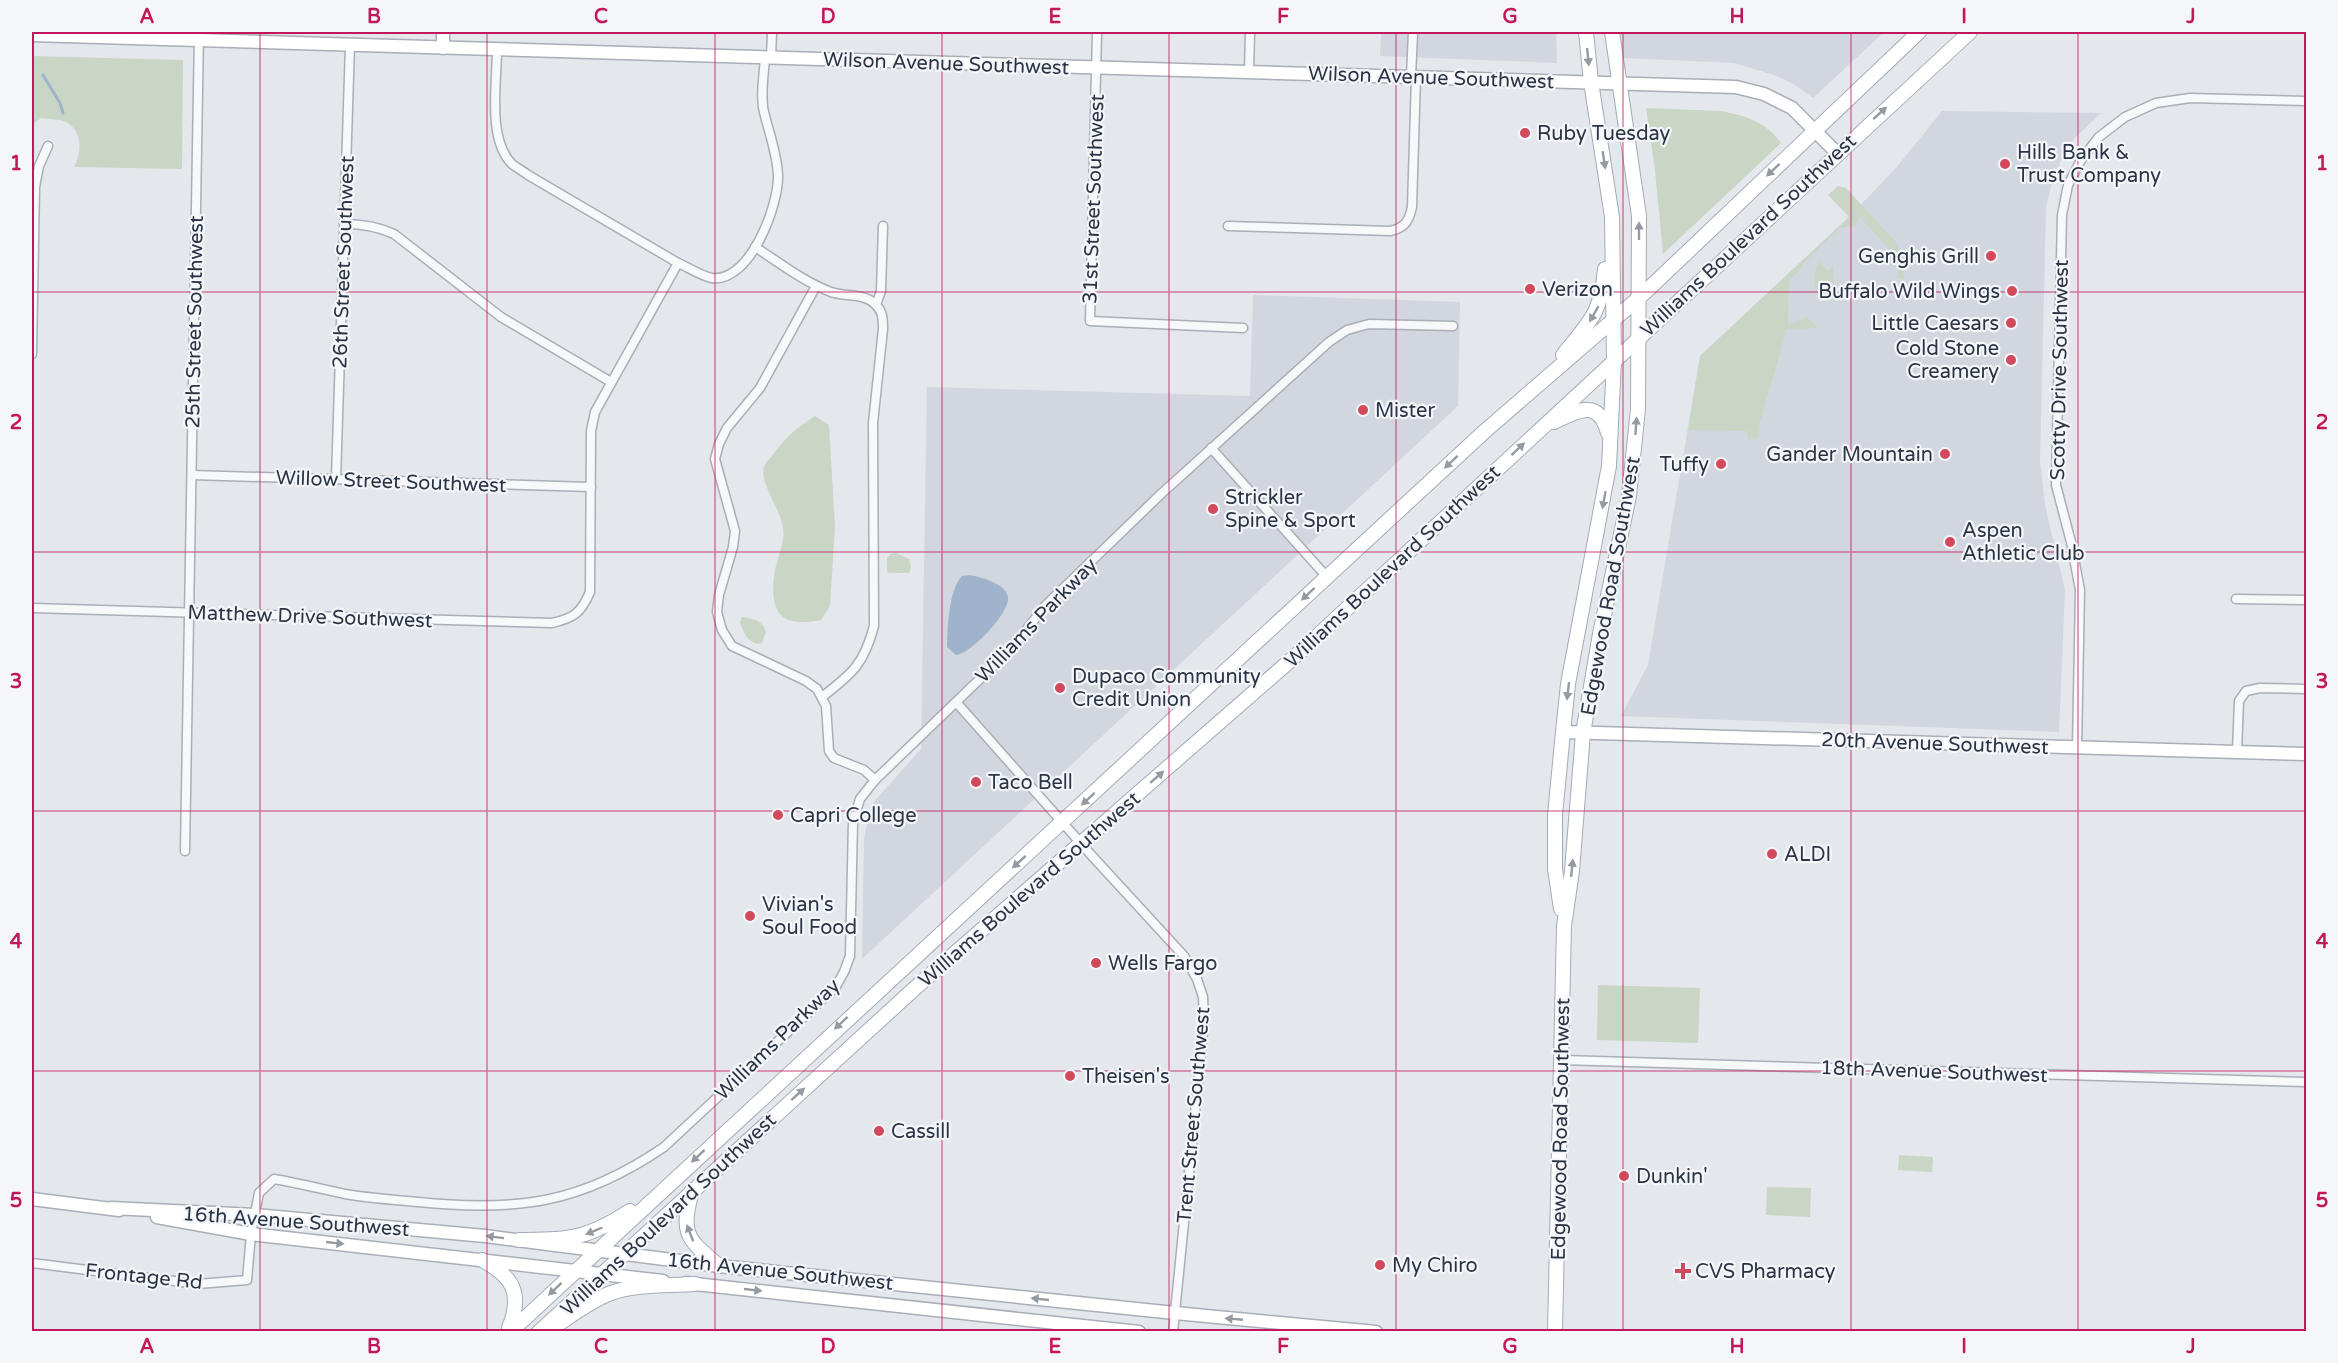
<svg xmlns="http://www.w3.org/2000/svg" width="2338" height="1363" viewBox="0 0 2338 1363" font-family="'Varela Round',sans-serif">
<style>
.built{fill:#d2d6de}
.green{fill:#c9d6c5}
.water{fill:#9fb4cc}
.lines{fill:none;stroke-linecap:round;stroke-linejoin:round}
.stream{stroke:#9fb4cc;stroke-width:3}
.street-casing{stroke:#a9aeb7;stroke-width:11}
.secondary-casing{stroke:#a9aeb7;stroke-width:15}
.primary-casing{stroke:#a3abb8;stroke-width:16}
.street{stroke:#f7f8fa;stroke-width:8}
.secondary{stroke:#fff;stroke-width:12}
.primary{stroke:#fff;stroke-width:14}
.oneway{fill:#959aa2}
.grid{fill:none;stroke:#c2185b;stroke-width:1.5;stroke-opacity:0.55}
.poi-dot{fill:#d1495b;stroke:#f4f6f9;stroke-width:2}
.labels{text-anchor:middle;stroke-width:4.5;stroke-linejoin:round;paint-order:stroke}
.street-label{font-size:20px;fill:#2b3445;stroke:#f4f6f9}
.poi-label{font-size:20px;fill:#2b3445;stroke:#f4f6f9;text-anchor:start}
.neatline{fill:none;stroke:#c2185b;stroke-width:2}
.grid-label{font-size:20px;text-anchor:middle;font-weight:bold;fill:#c2185b}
</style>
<rect width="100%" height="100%" fill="#e4e7ec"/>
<g class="built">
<path d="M1381,32H1556L1557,63L1380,56Z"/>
<path d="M1621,32H1884L1813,98L1792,83L1774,75L1734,63L1623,58Z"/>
<path d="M1942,111L2101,113L2069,144L2054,175L2046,207L2040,461L2045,505L2065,590L2059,732L1621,716L1648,665L1700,356L1849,217L1896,168Z"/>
<path d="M1253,295L1460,302L1458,406L862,959L864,839L871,805L921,749L927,387L1250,396Z"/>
</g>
<g class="green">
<path d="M32,56L183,60L182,169L74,167C83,151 83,126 60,120C54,119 47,119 41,118L32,125Z"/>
<path d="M1646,108L1721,111C1747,116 1766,122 1781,143L1663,254L1655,170Z"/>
<path d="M1838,186L1846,188L1895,241L1900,252L1899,257L1903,261L1904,280L1897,278L1900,261L1859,216L1856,226L1840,228L1804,262L1796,275L1789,279L1788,325L1807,317L1818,328L1787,329L1760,422L1759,437L1748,440L1747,431L1688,430L1700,356L1849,217L1828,195Z"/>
<path d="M1819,262L1828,271L1833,267V283L1818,295C1812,286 1813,271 1819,262Z"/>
<path d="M815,416L829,425L835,527L830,606L821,620C784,627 770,617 774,577C775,561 786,544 783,528C781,509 759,483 764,467C765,464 769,459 772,456C787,436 794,430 815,416Z"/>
<path d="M896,553L909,559L911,566L909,573H889L887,571V558L891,554Z"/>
<path d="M742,617C754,619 762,620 766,632L762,643L758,644C746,641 745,634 740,623Z"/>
<path d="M1598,985L1700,988L1698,1043L1597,1040Z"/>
<path d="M1899,1155L1933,1157L1932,1172L1898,1170Z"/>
<path d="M1767,1187L1811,1188L1810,1217L1766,1215Z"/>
</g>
<path class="water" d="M970,575C981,577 1007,584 1008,598C1009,614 970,654 956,655L947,647C947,629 949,589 962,576Z"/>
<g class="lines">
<path class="stream" d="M43,75L60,103L63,113"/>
<defs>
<g id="street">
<path d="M1097,32L1090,321L1243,328"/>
<path d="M497,49C497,83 487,139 512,164C517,168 523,171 528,175L678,263"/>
<path d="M771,58L772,32"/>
<path d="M1249,72L1250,32"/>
<path d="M1411,77L1413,32"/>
<path d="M344,224C362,224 377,226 394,234L501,317L611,382"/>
<path d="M1228,226L1390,231C1404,228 1409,222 1412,207L1416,77"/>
<path d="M755,247C780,263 804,282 831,292C845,297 864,293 875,304C883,311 883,320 883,329L873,423L874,626C864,664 853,673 822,697"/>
<path d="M816,286L760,388L727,428L719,444L715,459L735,531L733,547L719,595L717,612L722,630L732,646L806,681L817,689L826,706L829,751L834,758L864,770L875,780"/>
<path d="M876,305L881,291L883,226"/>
<path d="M32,354L35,187L39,166L48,146"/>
<path d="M1211,448L1327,577"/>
<path d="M192,475L591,487"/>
<path d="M336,479L350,45"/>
<path d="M2236,599L2306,600"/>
<path d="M32,608L552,623C574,618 581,613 590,592L591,431L595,412L678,263C688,267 701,276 712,278C750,283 779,205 778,175C777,153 769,133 764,112C760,96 764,74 765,58"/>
<path d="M956,702L1093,857L1184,956L1197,979L1203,997L1204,1023L1173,1332"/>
<path d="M2077,747L2080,590L2071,542L2056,485L2062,215L2068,185L2081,160L2099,137L2125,117L2156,103L2190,98L2306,101"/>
<path d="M2237,752L2239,701L2246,691L2260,688L2306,689"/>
<path d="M185,851L199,32"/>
<path d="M1562,1060L2306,1082"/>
<path d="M32,1263L198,1284L247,1280L251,1234L259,1193L274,1179C298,1183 321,1189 345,1194C369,1198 394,1200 418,1202C516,1212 581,1204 664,1147L835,988L844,972L850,956L853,822L860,799L875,780L1011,649L1046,605L1161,494L1329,342L1347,330L1369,324L1453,326"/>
</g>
<g id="secondary">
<path d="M32,35L1736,87L1764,94L1792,108L1837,153"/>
<path d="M443,48V32"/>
<path d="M1563,732L2306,754"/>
<path d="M32,1199L119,1210"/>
<path d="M111,1208L255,1215L485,1236L719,1266L1175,1313L1376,1332"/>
<path d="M157,1217L251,1234L663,1281"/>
<path d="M686,1283L1139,1332"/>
</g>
<g id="primary">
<path d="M1563,355C1590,321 1601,314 1605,269"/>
<path d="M1554,422C1578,410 1599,398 1608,433"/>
<path d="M1561,909L1555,869V815L1563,732L1568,684L1609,466L1614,360L1612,217L1591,82L1586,32"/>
<path d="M692,1190C681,1234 685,1237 719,1266"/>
<path d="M519,1240C571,1239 585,1240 630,1211"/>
<path d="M482,1260C513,1276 523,1294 509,1328"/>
<path d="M554,1327C572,1315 590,1301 611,1293C636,1284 668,1286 695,1284"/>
<path d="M510,1332L1485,431L1640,297L1919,32"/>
<path d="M539,1332L914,989L1300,652L1970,32"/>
<path d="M1555,1332L1564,926L1572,871L1583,733L1600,634L1629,496L1638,409L1639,216L1612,32"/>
</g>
</defs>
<use href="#street" class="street-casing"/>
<use href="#secondary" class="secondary-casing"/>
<use href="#primary" class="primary-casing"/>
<use href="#street" class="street"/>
<use href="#secondary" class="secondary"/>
<use href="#primary" class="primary"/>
</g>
<defs><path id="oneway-solid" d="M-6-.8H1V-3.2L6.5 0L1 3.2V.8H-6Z" transform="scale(1.5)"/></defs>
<g class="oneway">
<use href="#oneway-solid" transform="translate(1588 57) rotate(84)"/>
<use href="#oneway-solid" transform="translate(1880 113) rotate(-42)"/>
<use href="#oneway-solid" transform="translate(1604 160) rotate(81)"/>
<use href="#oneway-solid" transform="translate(1773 170) rotate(137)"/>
<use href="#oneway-solid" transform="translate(1639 231) rotate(-90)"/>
<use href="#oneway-solid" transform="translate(1594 314) rotate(120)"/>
<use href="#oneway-solid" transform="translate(1636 426) rotate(-86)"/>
<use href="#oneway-solid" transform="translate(1518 449) rotate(-43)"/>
<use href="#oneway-solid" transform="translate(1451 462) rotate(137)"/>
<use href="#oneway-solid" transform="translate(1604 500) rotate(100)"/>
<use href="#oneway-solid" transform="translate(1308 594) rotate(137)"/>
<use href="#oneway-solid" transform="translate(1568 691) rotate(97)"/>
<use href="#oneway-solid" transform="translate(1157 777) rotate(-41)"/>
<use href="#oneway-solid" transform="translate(1088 799) rotate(137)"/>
<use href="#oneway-solid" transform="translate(1019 862) rotate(138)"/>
<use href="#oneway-solid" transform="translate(1572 868) rotate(-84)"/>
<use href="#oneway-solid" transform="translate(841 1023) rotate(137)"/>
<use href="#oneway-solid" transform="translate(798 1094) rotate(-42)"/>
<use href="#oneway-solid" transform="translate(698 1156) rotate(137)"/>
<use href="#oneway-solid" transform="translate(594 1231) rotate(157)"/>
<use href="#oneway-solid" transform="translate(690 1233) rotate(-111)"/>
<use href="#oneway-solid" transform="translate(495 1237) rotate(-173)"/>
<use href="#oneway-solid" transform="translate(335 1243) rotate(6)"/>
<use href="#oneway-solid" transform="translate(555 1289) rotate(137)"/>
<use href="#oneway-solid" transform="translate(753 1290) rotate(6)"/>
<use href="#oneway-solid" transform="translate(1040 1299) rotate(-174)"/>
<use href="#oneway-solid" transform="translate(1234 1319) rotate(-175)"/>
</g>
<path class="grid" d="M260,32V1332M487,32V1332M715,32V1332M942,32V1332M1169,32V1332M1396,32V1332M1623,32V1332M1851,32V1332M2078,32V1332M32,292H2306M32,552H2306M32,811H2306M32,1071H2306"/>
<g class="poi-dot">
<circle cx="1525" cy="133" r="6"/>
<circle cx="2005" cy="164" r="6"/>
<circle cx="1991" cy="256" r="6"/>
<circle cx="1530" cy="289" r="6"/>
<circle cx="2012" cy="291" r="6"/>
<circle cx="2011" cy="323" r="6"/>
<circle cx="2011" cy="360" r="6"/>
<circle cx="1363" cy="410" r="6"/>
<circle cx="1945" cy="454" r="6"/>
<circle cx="1721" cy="464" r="6"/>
<circle cx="1213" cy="509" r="6"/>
<circle cx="1950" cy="542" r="6"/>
<circle cx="1060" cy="688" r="6"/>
<circle cx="976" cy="782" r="6"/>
<circle cx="778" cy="815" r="6"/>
<circle cx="1772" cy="854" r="6"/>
<circle cx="750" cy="916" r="6"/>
<circle cx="1096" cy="963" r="6"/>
<circle cx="1070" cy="1076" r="6"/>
<circle cx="879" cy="1131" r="6"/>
<circle cx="1624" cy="1176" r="6"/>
<circle cx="1380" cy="1265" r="6"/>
<path d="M1680 1262h6v6h6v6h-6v6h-6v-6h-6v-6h6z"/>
</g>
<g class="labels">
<g class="street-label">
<text transform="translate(946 63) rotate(2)" y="7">Wilson Avenue Southwest</text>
<text transform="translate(1431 77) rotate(2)" y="7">Wilson Avenue Southwest</text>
<text transform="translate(1093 199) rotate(-88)" y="7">31st Street Southwest</text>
<text transform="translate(1748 235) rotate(-43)" y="7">Williams Boulevard Southwest</text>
<text transform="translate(343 262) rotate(-88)" y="7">26th Street Southwest</text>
<text transform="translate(194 322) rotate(-89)" y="7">25th Street Southwest</text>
<text transform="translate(2059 370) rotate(-89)" y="7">Scotty Drive Southwest</text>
<text transform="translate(391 481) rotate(2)" y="7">Willow Street Southwest</text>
<text transform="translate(1392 566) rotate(-43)" y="7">Williams Boulevard Southwest</text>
<text transform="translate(1610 586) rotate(-80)" y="7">Edgewood Road Southwest</text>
<text transform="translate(310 616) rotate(2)" y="7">Matthew Drive Southwest</text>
<text transform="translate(1036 620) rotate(-46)" y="7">Williams Parkway</text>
<text transform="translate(1935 743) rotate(2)" y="7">20th Avenue Southwest</text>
<text transform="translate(1029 889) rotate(-41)" y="7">Williams Boulevard Southwest</text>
<text transform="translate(777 1039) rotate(-44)" y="7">Williams Parkway</text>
<text transform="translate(1934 1071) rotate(2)" y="7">18th Avenue Southwest</text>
<text transform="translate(1193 1115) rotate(-85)" y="7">Trent Street Southwest</text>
<text transform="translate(1560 1129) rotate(-89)" y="7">Edgewood Road Southwest</text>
<text transform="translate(668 1214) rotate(-43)" y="7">Williams Boulevard Southwest</text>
<text transform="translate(296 1221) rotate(4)" y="7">16th Avenue Southwest</text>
<text transform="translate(780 1271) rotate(6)" y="7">16th Avenue Southwest</text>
<text transform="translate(144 1276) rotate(6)" y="7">Frontage Rd</text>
</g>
<g class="poi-label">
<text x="1537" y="140">Ruby Tuesday</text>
<text x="2017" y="159">Hills Bank &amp;<tspan x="2017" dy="23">Trust Company</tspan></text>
<text x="1979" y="263" text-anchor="end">Genghis Grill</text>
<text x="1542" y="296">Verizon</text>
<text x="2000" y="298" text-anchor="end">Buffalo Wild Wings</text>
<text x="1999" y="330" text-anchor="end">Little Caesars</text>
<text x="1999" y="355" text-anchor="end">Cold Stone<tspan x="1999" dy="23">Creamery</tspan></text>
<text x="1375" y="417">Mister</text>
<text x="1933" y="461" text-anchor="end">Gander Mountain</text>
<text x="1709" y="471" text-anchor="end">Tuffy</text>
<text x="1225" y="504">Strickler<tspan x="1225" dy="23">Spine &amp; Sport</tspan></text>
<text x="1962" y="537">Aspen<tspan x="1962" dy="23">Athletic Club</tspan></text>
<text x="1072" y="683">Dupaco Community<tspan x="1072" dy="23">Credit Union</tspan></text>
<text x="988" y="789">Taco Bell</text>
<text x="790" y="822">Capri College</text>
<text x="1784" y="861">ALDI</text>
<text x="762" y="911">Vivian's<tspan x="762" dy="23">Soul Food</tspan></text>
<text x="1108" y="970">Wells Fargo</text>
<text x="1082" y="1083">Theisen's</text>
<text x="891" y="1138">Cassill</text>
<text x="1636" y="1183">Dunkin'</text>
<text x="1392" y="1272">My Chiro</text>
<text x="1695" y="1278">CVS Pharmacy</text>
</g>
</g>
<rect width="2338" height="1363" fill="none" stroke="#f4f6f9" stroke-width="66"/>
<rect x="33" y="33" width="2272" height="1297" class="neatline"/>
<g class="grid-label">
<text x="147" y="23">A</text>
<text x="374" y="23">B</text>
<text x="601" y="23">C</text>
<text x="828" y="23">D</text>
<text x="1055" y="23">E</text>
<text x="1283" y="23">F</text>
<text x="1510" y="23">G</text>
<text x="1737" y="23">H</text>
<text x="1964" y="23">I</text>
<text x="2191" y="23">J</text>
<text x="16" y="170">1</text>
<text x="2322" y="170">1</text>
<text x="16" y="429">2</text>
<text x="2322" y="429">2</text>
<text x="16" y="688">3</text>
<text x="2322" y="688">3</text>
<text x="16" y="948">4</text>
<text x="2322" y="948">4</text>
<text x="16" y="1207">5</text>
<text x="2322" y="1207">5</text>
<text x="147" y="1353">A</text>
<text x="374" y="1353">B</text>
<text x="601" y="1353">C</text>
<text x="828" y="1353">D</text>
<text x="1055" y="1353">E</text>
<text x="1283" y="1353">F</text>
<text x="1510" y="1353">G</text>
<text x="1737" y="1353">H</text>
<text x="1964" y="1353">I</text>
<text x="2191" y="1353">J</text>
</g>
</svg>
